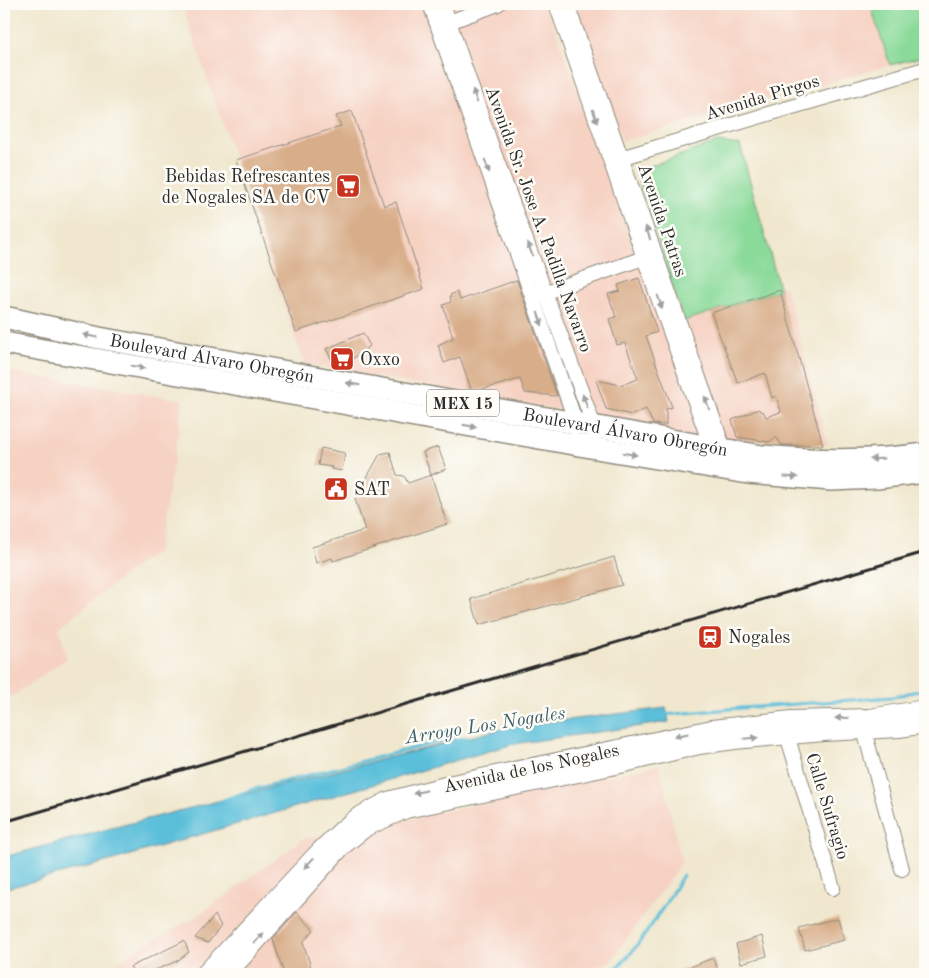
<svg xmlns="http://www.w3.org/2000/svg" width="929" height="978" viewBox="0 0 929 978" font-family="'Old Standard TT',serif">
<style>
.built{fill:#f6d2c3}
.green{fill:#8ada9a;stroke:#5a8262}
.water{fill:#5bbfda;stroke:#437582}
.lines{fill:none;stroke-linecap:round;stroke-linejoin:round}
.stream{stroke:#5bbfda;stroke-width:3}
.building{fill:#d8ad89}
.minor-casing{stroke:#8e897c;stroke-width:16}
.major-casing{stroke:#8e897c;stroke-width:20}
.highway-casing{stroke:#8e897c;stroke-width:24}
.minor{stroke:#fff;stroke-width:14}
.major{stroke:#fff;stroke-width:18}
.highway{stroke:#fff;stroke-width:21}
.rail{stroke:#2b2b2b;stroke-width:3}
.oneway{fill:#a0a0a0}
.labels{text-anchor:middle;stroke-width:5;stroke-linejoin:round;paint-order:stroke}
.shield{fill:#fdfcf7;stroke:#6a6a68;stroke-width:1}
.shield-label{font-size:16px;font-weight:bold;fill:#2b2b2b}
.street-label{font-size:18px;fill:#2b2b2b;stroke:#fdfcf7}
.poi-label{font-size:18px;fill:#2b2b2b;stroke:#fdfcf7;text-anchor:start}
.water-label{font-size:19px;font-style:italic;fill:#3c5f68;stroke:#fdfcf7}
</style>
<rect width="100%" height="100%" fill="#fdfcf7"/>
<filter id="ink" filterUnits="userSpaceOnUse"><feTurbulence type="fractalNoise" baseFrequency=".02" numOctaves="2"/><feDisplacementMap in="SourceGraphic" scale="10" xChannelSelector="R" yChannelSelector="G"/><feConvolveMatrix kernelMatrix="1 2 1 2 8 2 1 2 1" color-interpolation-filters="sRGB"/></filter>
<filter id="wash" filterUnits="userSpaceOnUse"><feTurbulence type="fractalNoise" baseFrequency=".0096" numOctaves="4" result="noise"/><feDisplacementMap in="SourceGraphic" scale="20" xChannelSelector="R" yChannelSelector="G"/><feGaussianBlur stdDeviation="1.12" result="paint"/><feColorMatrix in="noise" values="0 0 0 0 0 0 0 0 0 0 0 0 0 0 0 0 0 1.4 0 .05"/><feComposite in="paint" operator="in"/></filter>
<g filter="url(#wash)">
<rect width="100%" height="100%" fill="#f0e7ce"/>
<g class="built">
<path d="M182,4H546L662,327L785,286L828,445L700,438L563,411L304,364Z"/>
<path d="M577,4H870L890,65L622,141Z"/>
<path d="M4,371L182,400L178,435L158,552L142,561L59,628L67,658L6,701L4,691Z"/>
<path d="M659,765L682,862L610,962L572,974H101L135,950L196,917L305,838L380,830L414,817L451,810Z"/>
</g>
<g class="green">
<path d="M870,4H925V56L890,65Z"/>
<path d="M717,142L740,145L780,290L684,321L636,171Z"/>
</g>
<path class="water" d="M666,708L669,722L513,744L106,862L4,889V857L104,830L509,727Z"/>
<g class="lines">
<g class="stream">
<path d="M664,715L741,708L893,697L925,689"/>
<path d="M221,801L251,790L437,742L467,738"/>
<path d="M607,974C629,966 669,898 683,875"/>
</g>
</g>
<g id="blocks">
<g class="building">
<path d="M352,111L384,206L396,202L424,289L296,332L236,160L341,126L336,116Z"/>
<path d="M639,278L657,332L646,336L672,407L666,409V425L653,424L646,409L632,415L606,409L596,380L621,385L638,379L625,343L617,345L609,319L616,317L608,294L620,291L618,285Z"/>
<path d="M517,280L557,396L525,393L520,379L472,392L460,357L444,363L438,345L453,338L443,305L451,302L450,295L457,292L460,300Z"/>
<path d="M780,290L823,445H782L776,437L769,442L737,437L732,420L759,409L761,412L763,411L766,417L781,412L776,396L772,398L765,373L738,383L711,313Z"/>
<path d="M363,333L370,346L339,369L336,368L326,349Z"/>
<path d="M438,447L446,469L431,475L423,452Z"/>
<path d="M321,448L345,453L342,471L331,469L332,467L318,465Z"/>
<path d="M390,452L397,475L404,476L408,483L431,475L447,524L333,561L332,558L316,563L312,547L365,530L355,499L380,454Z"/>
<path d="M614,557L622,585L479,625L471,599Z"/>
<path d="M297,912L314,930L303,942L313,974H284L273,939Z"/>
<path d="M215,915L221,926L208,943L195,938Z"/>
<path d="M838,918L844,940L805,950L799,928Z"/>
<path d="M762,936L767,956L741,963L736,944Z"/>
<path d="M184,941L189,952L177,961L153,971L152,974H136L130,967Z"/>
<path d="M713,958L718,970L707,974H672Z"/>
</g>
</g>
</g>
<g filter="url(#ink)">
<use href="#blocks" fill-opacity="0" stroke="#8e897c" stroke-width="1"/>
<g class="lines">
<defs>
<g id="minor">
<path d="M430,4L576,423V428"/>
<path d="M443,4L492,147L594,426L595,433"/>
<path d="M556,4L644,258L711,447"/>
<path d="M567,4L724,449"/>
<path d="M441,25L498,4"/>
<path d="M614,160L785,109L925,69"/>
<path d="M538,295L652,255"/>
<path d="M864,730L902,869"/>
<path d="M787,735L833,888"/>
</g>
<g id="major">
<path d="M205,974L321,850L343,829L358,817L388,801L453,784L712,729L791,720L870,718L925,709"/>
<path d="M227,974L342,846L366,827L406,809L616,765L699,745L734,740L824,732L899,728L925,724"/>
</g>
<g id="highway">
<path id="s1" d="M4,317L99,338L359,385L762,456C817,461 870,462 925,454"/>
<path d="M4,343L596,448L748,473L831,480L877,478L925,472"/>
</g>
</defs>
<use href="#minor" class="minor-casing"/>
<use href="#major" class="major-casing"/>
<use href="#highway" class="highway-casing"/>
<use href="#minor" class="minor"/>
<use href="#major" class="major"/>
<use href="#highway" class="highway"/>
<path class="rail" d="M4,822L925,552"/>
</g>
<defs><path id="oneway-solid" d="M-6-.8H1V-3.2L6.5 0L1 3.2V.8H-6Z" transform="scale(1.25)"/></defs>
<g class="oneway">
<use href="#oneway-solid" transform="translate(475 96) rotate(-109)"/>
<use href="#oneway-solid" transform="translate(595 116) rotate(71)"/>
<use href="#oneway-solid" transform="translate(487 166) rotate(71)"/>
<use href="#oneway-solid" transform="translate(648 233) rotate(-109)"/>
<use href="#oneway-solid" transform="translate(530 249) rotate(-110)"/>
<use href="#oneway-solid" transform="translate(660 302) rotate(70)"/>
<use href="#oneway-solid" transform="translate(540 319) rotate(71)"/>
<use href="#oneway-solid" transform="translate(90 336) rotate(-168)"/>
<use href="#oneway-solid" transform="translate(138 367) rotate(10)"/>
<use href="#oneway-solid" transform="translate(353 384) rotate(-170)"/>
<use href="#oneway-solid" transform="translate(585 401) rotate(-110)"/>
<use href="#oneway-solid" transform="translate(707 403) rotate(-109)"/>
<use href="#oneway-solid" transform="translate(470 426) rotate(10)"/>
<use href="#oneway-solid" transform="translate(630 454) rotate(9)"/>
<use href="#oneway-solid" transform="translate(877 459) rotate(176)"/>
<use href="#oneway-solid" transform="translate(791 477) rotate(4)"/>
<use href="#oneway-solid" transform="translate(842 718) rotate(179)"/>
<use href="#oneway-solid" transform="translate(681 735) rotate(169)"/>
<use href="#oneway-solid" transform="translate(751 738) rotate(-5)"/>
<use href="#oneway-solid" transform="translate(420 792) rotate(166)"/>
<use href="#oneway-solid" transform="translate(309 863) rotate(133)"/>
<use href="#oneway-solid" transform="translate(259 938) rotate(-49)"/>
</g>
</g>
<defs>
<symbol id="supermarket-square" viewBox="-11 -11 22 22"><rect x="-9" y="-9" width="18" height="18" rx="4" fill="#c8321e" stroke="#fdfcf7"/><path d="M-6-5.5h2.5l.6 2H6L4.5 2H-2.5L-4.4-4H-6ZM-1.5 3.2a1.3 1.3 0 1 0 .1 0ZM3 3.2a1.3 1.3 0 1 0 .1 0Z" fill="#fff"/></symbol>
<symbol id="civic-square" viewBox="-11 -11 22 22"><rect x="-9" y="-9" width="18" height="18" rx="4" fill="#c8321e" stroke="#fdfcf7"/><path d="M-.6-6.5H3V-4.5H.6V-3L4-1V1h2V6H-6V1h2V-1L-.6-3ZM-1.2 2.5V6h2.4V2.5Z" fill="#fff"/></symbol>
<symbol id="station-square" viewBox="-11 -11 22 22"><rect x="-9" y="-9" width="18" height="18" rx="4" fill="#c8321e" stroke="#fdfcf7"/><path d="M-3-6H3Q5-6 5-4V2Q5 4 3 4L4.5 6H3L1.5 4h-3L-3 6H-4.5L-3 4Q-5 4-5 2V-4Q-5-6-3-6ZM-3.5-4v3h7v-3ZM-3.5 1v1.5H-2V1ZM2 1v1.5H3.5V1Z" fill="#fff"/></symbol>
</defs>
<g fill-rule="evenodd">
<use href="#supermarket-square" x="334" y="172" width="28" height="28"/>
<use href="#supermarket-square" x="328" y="345" width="28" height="28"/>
<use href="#civic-square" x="322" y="475" width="28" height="28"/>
<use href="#station-square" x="696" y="623" width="28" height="28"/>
</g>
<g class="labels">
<rect class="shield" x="427" y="389.5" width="72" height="27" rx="4"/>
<g class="shield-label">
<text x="463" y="409">MEX 15</text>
</g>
<g class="street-label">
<text transform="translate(762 97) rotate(-17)" y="6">Avenida Pirgos</text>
<text transform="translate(539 219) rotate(70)" y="6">Avenida Sr. Jose A. Padilla Navarro</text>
<text transform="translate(663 220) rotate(71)" y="6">Avenida Patras</text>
<text dy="6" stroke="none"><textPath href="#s1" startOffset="212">Boulevard Álvaro Obregón</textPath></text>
<text dy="6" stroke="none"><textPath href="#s1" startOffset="632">Boulevard Álvaro Obregón</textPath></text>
<text transform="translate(531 768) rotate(-12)" y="6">Avenida de los Nogales</text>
<text transform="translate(828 806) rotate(73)" y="6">Calle Sufragio</text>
</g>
<g class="poi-label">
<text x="330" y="182" text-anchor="end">Bebidas Refrescantes<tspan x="330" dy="21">de Nogales SA de CV</tspan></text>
<text x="360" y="365">Oxxo</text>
<text x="354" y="495">SAT</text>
<text x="728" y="643">Nogales</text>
</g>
<g class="water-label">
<text transform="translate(485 724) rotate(-9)" y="7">Arroyo Los Nogales</text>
</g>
</g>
<rect width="929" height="978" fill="none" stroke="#fdfcf7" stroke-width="20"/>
</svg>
